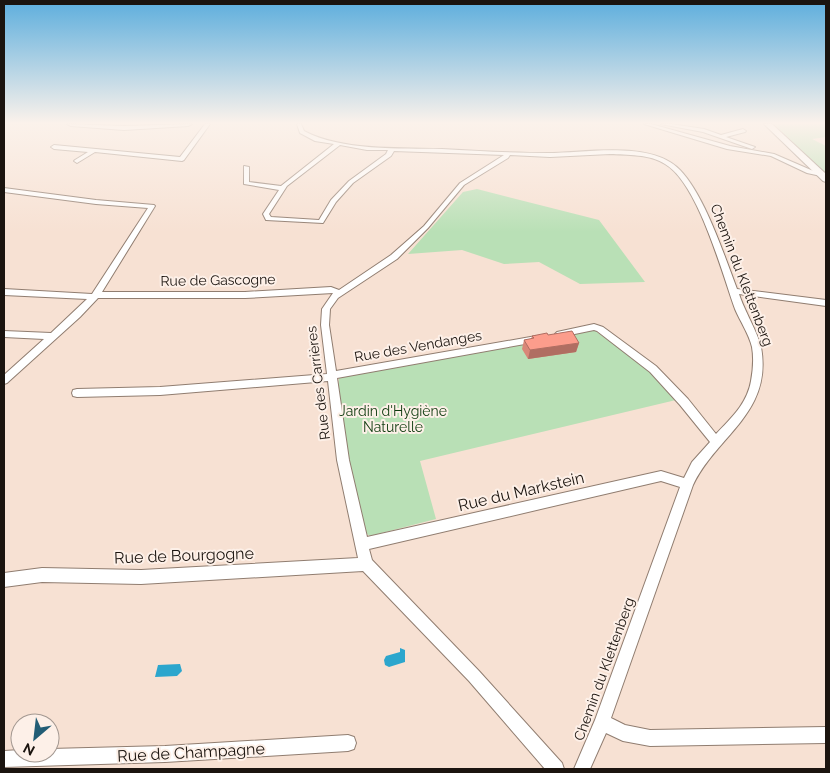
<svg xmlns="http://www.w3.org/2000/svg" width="830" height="773" viewBox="0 0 830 773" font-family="Raleway,sans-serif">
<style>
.green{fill:#b9e0b6}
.water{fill:#2ca6cd}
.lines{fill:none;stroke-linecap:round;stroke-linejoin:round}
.street-casing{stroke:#907d70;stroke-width:2}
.secondary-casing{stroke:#907d70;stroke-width:2}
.street{fill:#fff;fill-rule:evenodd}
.secondary{fill:#fff;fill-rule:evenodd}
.wall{fill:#d98778}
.shaded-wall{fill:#b06e62}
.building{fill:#fc9d8c;stroke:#b06e62}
.labels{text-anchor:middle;stroke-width:4;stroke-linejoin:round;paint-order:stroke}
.street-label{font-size:14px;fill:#1b140f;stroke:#fdf0e8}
.park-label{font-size:14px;fill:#0e3b0e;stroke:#fdf0e8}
.near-street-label{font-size:16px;fill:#1b140f;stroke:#fdf0e8}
</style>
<rect width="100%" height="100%" fill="#f7e1d3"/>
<g class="green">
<path d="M774,124H826V137L812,139L826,146V174Z"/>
<path d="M477,189L599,220L645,282L580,284L539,262L504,264L462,250L408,254L463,192Z"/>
<path d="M594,330L643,365L674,394L676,400L420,461L436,519L370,536L361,530L348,468L338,391L339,377Z"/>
</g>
<g class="water">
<path d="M400,648L405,650V662L389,667L385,665L384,660L386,656L400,652Z"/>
<path d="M180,664L182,671L177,676L155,677L158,665Z"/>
</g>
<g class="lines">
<defs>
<g id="street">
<path d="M205,124H210L184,160L182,161L95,152L77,163L74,161L75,160L88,152L54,149L51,147L54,145L180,157Z"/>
<path d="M297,124H301L304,131C341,151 400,148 442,149C477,151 513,153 548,153C585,153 652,140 680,170C705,196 724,255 737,289L826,300V306L739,294C744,310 758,333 761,347C773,413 717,435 693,485L611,718L625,725L650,730L826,727V743L650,746L623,741L606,733L590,769H574L595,720L680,487L661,481L369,549L372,560L479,671L562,763L564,769H545L469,681L363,571L141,584L42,582L4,587V573L42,568L141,570L358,558L337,460L328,381L160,395L77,397L73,396L72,393L73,390L77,389L160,387L327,374L321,325L322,309L333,293L245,298H98L80,317L7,383L4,384V375L44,339L4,337V331L51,333L87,299L4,295V289L92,294L148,208L96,204L4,192V188L96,200L154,205L155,206L102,292H245L331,287L339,290L391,255L424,226L460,183L504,155L394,151L391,156L353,183L336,202L323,223L266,220L263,214L279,190L244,184V166L249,167V182L281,186L334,144L315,141L300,133ZM340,145L367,150H388L386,154L349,181L331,200L319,220L271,217L269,214L287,186ZM610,154C627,155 650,154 665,164C698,183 722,273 735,309C740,321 749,334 752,347C754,358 753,370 751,381C747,404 731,418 716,434L688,399L656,366L603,327L594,324L557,332L555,334L557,336L560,337L594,330L597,331L650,372L680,405L710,442L692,462L684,478L661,471L367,537L349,460L337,378L536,342L541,339L536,336L336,371L329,325L330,309L338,298L397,259L428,228L464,185L508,158L510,155L550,157Z"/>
<path d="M644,124H651L730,146L774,154L811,170L824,174L821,176L807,173L771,156L727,149Z"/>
<path d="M661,124H671L704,129L721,135L743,129L746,131L745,132L726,137L755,147L752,149L703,132Z"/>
<path d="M348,735L354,737L356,743L354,749L348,751L165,762L4,767V751L20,750V753H50V749L165,746Z"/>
</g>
<g id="secondary">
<path d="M67,124L124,126L192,124L188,126L124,130L71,126Z"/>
<path d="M764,124H772L826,174V182L823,181Z"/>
</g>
</defs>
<use href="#street" class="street-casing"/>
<use href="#secondary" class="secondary-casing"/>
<use href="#street" class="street"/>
<use href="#secondary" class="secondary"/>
</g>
<path class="wall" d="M532,336L579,343L576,352L528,359L522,349L524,340L531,339Z"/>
<path class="shaded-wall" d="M579,343L576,352L528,359L530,350Z"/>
<path class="building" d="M572,331L579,343L530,350L524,340L534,338L532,336L547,333L548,335Z"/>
<linearGradient id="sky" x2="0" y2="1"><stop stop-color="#5daedd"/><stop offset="0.53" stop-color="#fbf2eb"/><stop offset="1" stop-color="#fbf2eb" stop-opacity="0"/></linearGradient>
<rect width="830" height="232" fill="url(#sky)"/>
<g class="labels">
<g class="street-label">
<text transform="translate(742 275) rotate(69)" y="5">Chemin du Klettenberg</text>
<text transform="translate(218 280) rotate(-1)" y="5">Rue de Gascogne</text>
<text transform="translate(418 346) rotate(-10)" y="5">Rue des Vendanges</text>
<text transform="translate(318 383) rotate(-97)" y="5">Rue des Carrières</text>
<text transform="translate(604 669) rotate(-70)" y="5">Chemin du Klettenberg</text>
</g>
<g class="park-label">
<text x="393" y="416">Jardin d'Hygiène<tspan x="393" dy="16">Naturelle</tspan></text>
</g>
<g class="near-street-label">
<text transform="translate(521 491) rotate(-13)" y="6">Rue du Markstein</text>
<text transform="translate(184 555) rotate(-2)" y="6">Rue de Bourgogne</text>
<text transform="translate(191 752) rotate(-3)" y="6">Rue de Champagne</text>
</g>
</g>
<rect width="830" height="773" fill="none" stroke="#1b140f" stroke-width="10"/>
<g transform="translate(35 738) rotate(208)"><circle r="24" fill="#fdf0e8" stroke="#a39891"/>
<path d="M0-4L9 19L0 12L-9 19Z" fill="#225d75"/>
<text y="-8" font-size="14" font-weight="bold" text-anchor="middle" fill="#1b140f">N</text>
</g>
</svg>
